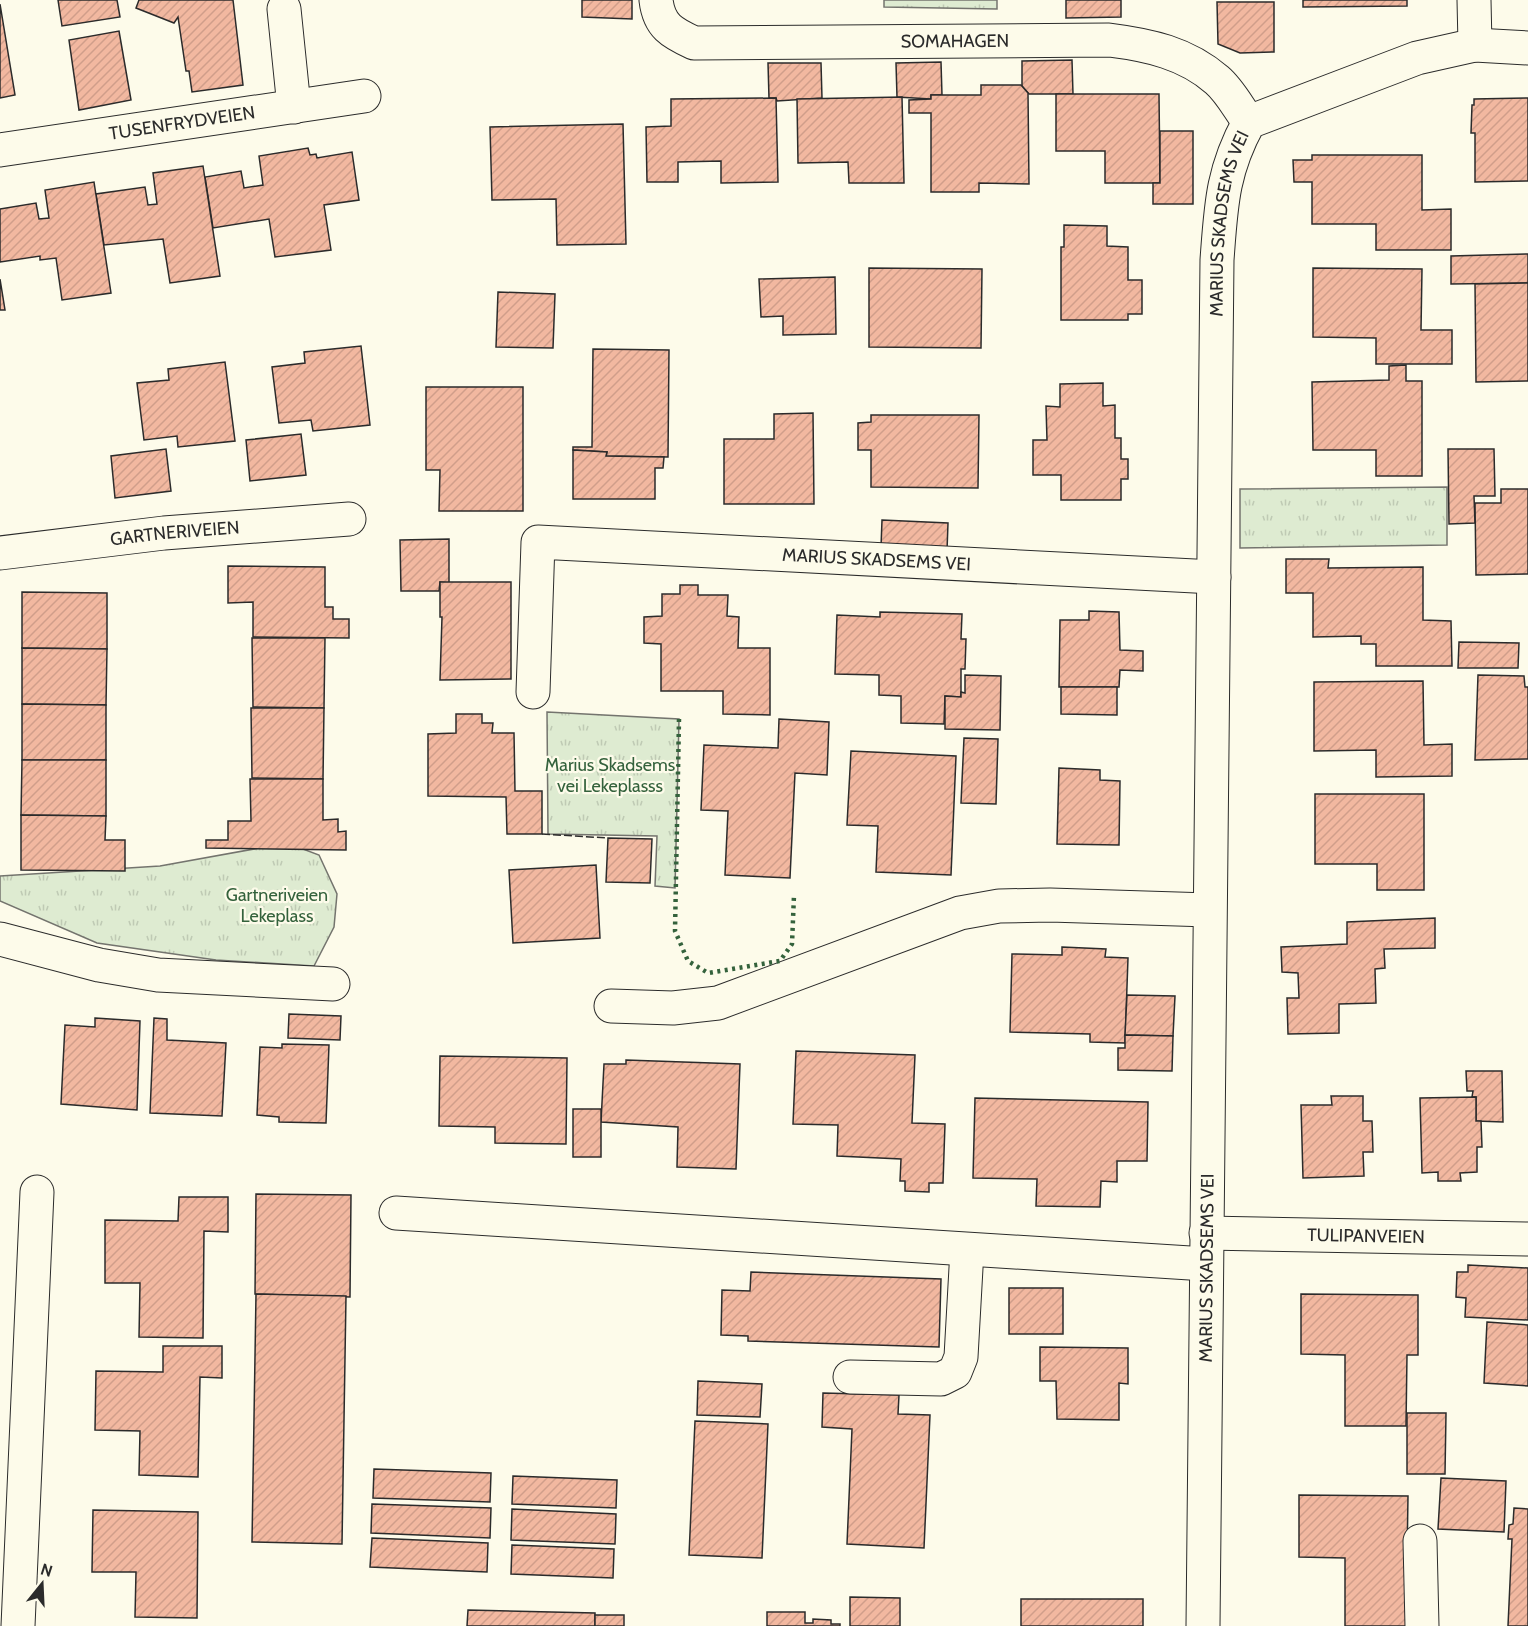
<svg xmlns="http://www.w3.org/2000/svg" width="1528" height="1626" viewBox="0 0 1528 1626" font-family="Cabin,sans-serif">
<style>
.park{fill:url(#park-tufts);stroke:#74746e;stroke-width:1.5}
.building{fill:url(#building-hatch);stroke:#2b2b2b;stroke-width:1.5}
.lines{fill:none;stroke-linecap:round;stroke-linejoin:round}
.minor-casing{stroke:#2b2b2b;stroke-width:35}
.minor{stroke:#fdfbea;stroke-width:33}
.hedge{stroke:#34623c;stroke-width:4.5;stroke-dasharray:3 4.5;stroke-linecap:butt}
.fence{stroke:#2b2b2b;stroke-width:1.5;stroke-dasharray:8 3;stroke-linecap:butt}
.labels{text-anchor:middle;stroke-width:4.5;stroke-linejoin:round;paint-order:stroke}
.street-label{font-size:18px;fill:#2b2b2b;stroke:#fdfbea}
.park-label{font-size:18px;fill:#34623c;stroke:#fdfbea}
</style>
<defs>
<pattern id="park-tufts" width="24" height="20" patternUnits="userSpaceOnUse" patternTransform="scale(1.5)"><rect width="24" height="20" fill="#deebd1"/><path d="M3 7l-1-3M5 7V3M7 7l1-3M15 17l-1-3M17 17v-4M19 17l1-3" fill="none" stroke="#bfcab4"/></pattern>
<pattern id="building-hatch" width="6" height="6" patternUnits="userSpaceOnUse" patternTransform="scale(1.5)"><rect width="6" height="6" fill="#f2b8a0"/><path d="M-1 1l2-2M0 6l6-6M5 7l2-2" fill="none" stroke="#d09e8a"/></pattern>
</defs>
<rect width="100%" height="100%" fill="#fdfbea"/>
<g class="park">
<path d="M884,0H997V9L884,7Z"/>
<path d="M1447,487V545L1240,548V489Z"/>
<path d="M547,712L679,719L675,888L655,886L657,836L548,834Z"/>
<path d="M287,843L319,855L337,894L334,927L314,966L216,960L97,943L0,901V876L160,866Z"/>
</g>
<g class="building">
<path d="M58,0H117L120,17L62,26Z"/>
<path d="M139,0H233L243,85L192,92L189,71H186L178,17L174,23L136,8Z"/>
<path d="M582,0H632V19L582,17Z"/>
<path d="M1066,0H1121V17L1066,18Z"/>
<path d="M1303,0H1407V6L1303,7Z"/>
<path d="M1217,2H1274V52L1240,53L1218,44Z"/>
<path d="M0,4L15,95L0,98Z"/>
<path d="M119,31L131,100L79,110L69,40Z"/>
<path d="M1072,60L1073,94H1029L1022,86V61Z"/>
<path d="M941,62L942,95H931V99L897,97L896,63Z"/>
<path d="M768,63H821L822,98L777,101L776,98H769Z"/>
<path d="M981,85H1021L1028,93L1029,184L979,183V192H931V113H909V100L931,99V95H981Z"/>
<path d="M1056,94H1159L1160,183H1105V151H1056Z"/>
<path d="M902,97L904,183H849L848,162L798,163L797,99Z"/>
<path d="M776,98L778,182L721,183V161L678,162V182H647L646,127L671,126V99Z"/>
<path d="M1528,98V181L1475,182V133H1471L1472,105H1474V99Z"/>
<path d="M623,124L626,244L557,245L556,199L492,200L490,127Z"/>
<path d="M1160,131H1193V204H1153V183H1160Z"/>
<path d="M308,148L310,155L316,154L317,158L352,152L359,200L324,205L331,250L275,257L269,219L213,228L205,177L241,171L244,188L263,185L259,156Z"/>
<path d="M1312,155H1422V210L1451,209V250H1376V224H1312V182H1294L1293,160H1312Z"/>
<path d="M203,166L220,276L170,283L163,239L104,245L96,194L145,187L148,205L157,204L153,173Z"/>
<path d="M94,182L111,293L62,300L56,258L40,260V256L0,262V209L36,203L39,219L49,218L45,190Z"/>
<path d="M1064,225L1107,226V246L1128,247V280H1142V314H1128V320H1061V247H1064Z"/>
<path d="M1528,254V283L1451,284V256Z"/>
<path d="M869,268L982,269L981,348L869,347Z"/>
<path d="M1313,268L1422,269L1421,330H1452V364H1376V338L1313,337Z"/>
<path d="M835,277L836,334L783,335V316L761,317L759,279Z"/>
<path d="M0,279L5,310H0Z"/>
<path d="M1528,283V381L1476,382L1475,284Z"/>
<path d="M498,292L555,294L553,348L496,347Z"/>
<path d="M361,346L370,425L313,431L311,420L279,423L272,367L305,363L304,352Z"/>
<path d="M593,349L669,350L668,457L606,456L607,452L573,450V447H592Z"/>
<path d="M225,362L235,441L178,447L177,436L144,440L137,383L169,380L168,369Z"/>
<path d="M1406,365V381H1422V476H1376V450H1313L1312,382L1389,380V366Z"/>
<path d="M1103,383V406L1115,405V438H1121V459H1128V479H1121V500H1061V475H1033V440H1047L1046,406L1060,407V384Z"/>
<path d="M426,387H523V511H439L440,470H426Z"/>
<path d="M813,413L814,504H724V439H774V414Z"/>
<path d="M871,415H979L978,488L871,487V450H858V423L871,422Z"/>
<path d="M301,434L306,475L250,481L246,440Z"/>
<path d="M166,449L171,491L115,498L111,456Z"/>
<path d="M1448,449H1494L1495,496H1474L1475,523L1449,524Z"/>
<path d="M573,450L607,452L606,456L664,457L663,468H655V499H573Z"/>
<path d="M1501,489H1528V574L1476,575L1475,503H1501Z"/>
<path d="M882,520L948,523L947,551L881,547Z"/>
<path d="M449,539V583L440,582L439,591H401L400,540Z"/>
<path d="M1286,559H1329L1328,568L1423,567V620L1451,621L1452,666H1376V644H1361V636L1313,637V593H1286Z"/>
<path d="M228,566L325,567V607H333V619H349V638L253,637V602L228,603Z"/>
<path d="M440,582H511V679L440,680L442,617H440Z"/>
<path d="M680,585H698V595H728L727,616L739,617L738,648H770V715L723,714V691H661V644L644,643V617L662,616V594H680Z"/>
<path d="M22,592L107,593V649L22,648Z"/>
<path d="M1089,611L1119,612L1120,650L1143,651V671L1120,670L1119,687H1059L1060,620H1089Z"/>
<path d="M880,612L962,614L961,639H966L965,669H961V697L945,696L944,724L901,723V696L879,695V675L835,674L837,615L880,617Z"/>
<path d="M252,638H325L324,708L253,707Z"/>
<path d="M1459,642L1519,643L1518,668H1458Z"/>
<path d="M22,648L107,649L106,705L22,704Z"/>
<path d="M965,675L1001,676L1000,730L945,729V696L961,697V692L965,693Z"/>
<path d="M1478,675L1524,676L1525,687H1528V759L1475,760Z"/>
<path d="M1423,681L1424,745L1452,744V776L1376,777V750L1314,751V682Z"/>
<path d="M1061,687H1117V715L1061,714Z"/>
<path d="M22,704L106,705V760H22Z"/>
<path d="M251,708H324L323,779L252,778Z"/>
<path d="M456,714H482V723H493L492,733H514L515,791H542V834H507L506,797L428,796V734L456,733Z"/>
<path d="M779,719L829,722L827,775L795,773L790,878L725,875L728,811L701,810L704,745L778,748Z"/>
<path d="M964,738L998,739L996,804L961,803Z"/>
<path d="M851,751L956,756L951,875L876,872L878,826L847,825Z"/>
<path d="M22,760H106V816L21,815Z"/>
<path d="M1059,768L1100,770V780L1120,781L1119,845L1057,844Z"/>
<path d="M250,779H323V820L338,819V832L346,831V850L206,848V840H228V821H251Z"/>
<path d="M1315,794H1424V890H1377V864H1315Z"/>
<path d="M21,815L106,816L105,840H125V871L21,870Z"/>
<path d="M608,838L652,839L650,883L606,882Z"/>
<path d="M596,865L600,938L513,943L509,870Z"/>
<path d="M1435,918V948L1384,949L1385,968L1375,969L1376,1003L1339,1004V1033L1288,1034L1287,998H1299L1298,973L1282,972L1281,947L1347,944V922Z"/>
<path d="M1062,947L1106,949L1105,957L1128,958L1125,1043L1090,1042V1034L1010,1032L1012,954L1062,955Z"/>
<path d="M1127,995L1175,996L1173,1036L1125,1035Z"/>
<path d="M289,1014L341,1016L340,1040L288,1038Z"/>
<path d="M95,1018L140,1021L137,1110L61,1104L65,1025L95,1027Z"/>
<path d="M154,1018L167,1019V1040L226,1043L222,1116L150,1113Z"/>
<path d="M1125,1035L1173,1036L1172,1071L1118,1070V1048H1125Z"/>
<path d="M282,1044L329,1045L326,1123L279,1122V1117L257,1115L260,1047L282,1048Z"/>
<path d="M796,1051L915,1055L912,1123L945,1124L943,1183H929V1192L905,1191V1181H900L901,1159L837,1156L838,1125L793,1124Z"/>
<path d="M440,1056L567,1058L566,1144L495,1143V1127L439,1126Z"/>
<path d="M626,1060L740,1064L736,1169L677,1167L678,1127L601,1122L604,1064H626Z"/>
<path d="M1466,1071H1502L1503,1122L1476,1121V1097H1472L1473,1091H1467Z"/>
<path d="M1331,1096H1363V1121H1372L1373,1152H1363L1364,1176L1303,1178L1301,1105H1332Z"/>
<path d="M1476,1097V1121H1481L1482,1147H1477V1172L1460,1173L1461,1181H1438V1172L1422,1173L1420,1098Z"/>
<path d="M975,1098L1148,1102L1147,1161H1117V1182L1101,1181L1100,1207L1036,1206L1037,1179L973,1178Z"/>
<rect x="573" y="1109" width="28" height="48"/>
<path d="M256,1194L351,1195L350,1297L255,1294Z"/>
<path d="M179,1197H228V1232L204,1231L203,1338L139,1337L140,1283H105V1220L178,1221Z"/>
<path d="M1468,1265L1528,1268V1320L1465,1317L1466,1298L1456,1297L1457,1272H1468Z"/>
<path d="M751,1272L941,1279L939,1347L748,1341V1336L721,1335L722,1290L750,1291Z"/>
<rect x="1009" y="1288" width="54" height="46"/>
<path d="M256,1294L346,1296L342,1544L252,1542Z"/>
<path d="M1301,1294L1418,1295V1355H1407L1406,1426H1345V1355L1301,1354Z"/>
<path d="M1487,1322L1528,1325V1386L1484,1383Z"/>
<path d="M163,1346H222V1378L200,1377L198,1477L139,1475L140,1431L95,1430L96,1371L163,1372Z"/>
<path d="M1040,1347L1128,1348V1384L1119,1383V1420L1057,1419L1056,1381H1040Z"/>
<path d="M698,1381L762,1384L760,1417L697,1415Z"/>
<path d="M823,1393L899,1395L898,1414L930,1415L924,1548L847,1544L852,1429L822,1427Z"/>
<path d="M1407,1413H1446L1445,1474H1407Z"/>
<path d="M695,1421L768,1424L762,1558L689,1555Z"/>
<path d="M374,1469L491,1473L490,1502L373,1498Z"/>
<path d="M513,1476L617,1480L616,1508L512,1504Z"/>
<path d="M1441,1478L1506,1481L1504,1532L1438,1529Z"/>
<path d="M1299,1495L1408,1496L1406,1626H1345V1558L1299,1557Z"/>
<path d="M372,1504L491,1508L490,1538L371,1533Z"/>
<path d="M1514,1508L1528,1509V1626H1508L1512,1539H1508L1509,1525L1513,1524Z"/>
<path d="M512,1509L616,1514L615,1544L511,1540Z"/>
<path d="M93,1510L198,1512L197,1618L135,1617L136,1572H92Z"/>
<path d="M372,1538L488,1543L487,1572L370,1567Z"/>
<path d="M512,1545L614,1549L613,1578L511,1574Z"/>
<path d="M850,1597L900,1598V1626H850Z"/>
<rect x="1021" y="1599" width="122" height="27"/>
<path d="M468,1610L595,1613V1626H467Z"/>
<path d="M767,1612H805V1623H813V1619L831,1620V1624H840V1626H767Z"/>
<rect x="595" y="1615" width="29" height="11"/>
</g>
<g class="lines">
<defs>
<g id="minor">
<path id="s1" d="M656,0C659,26 672,33 694,43L1109,40C1149,45 1186,53 1217,80C1230,91 1239,109 1249,122"/>
<path d="M284,9L294,107"/>
<path d="M1475,45L1528,48"/>
<path id="s2" d="M0,150L364,96"/>
<path id="s3" d="M0,553L164,533L349,519"/>
<path id="s4" d="M533,692L538,542L1214,577"/>
<path d="M0,939L99,965L158,975L333,984"/>
<path d="M611,1006L673,1008L718,1003L960,913L999,906L1050,905L1209,910"/>
<path d="M396,1213L1206,1264"/>
<path id="s5" d="M1206,1233L1528,1239"/>
<path d="M850,1377L941,1379L955,1372L961,1357L967,1250"/>
<path d="M1420,1541L1422,1626"/>
<path d="M18,1626L37,1192"/>
<path id="s6" d="M1203,1626L1217,260C1221,206 1222,171 1249,122L1417,58L1475,45L1474,0"/>
</g>
</defs>
<use href="#minor" class="minor-casing"/>
<use href="#minor" class="minor"/>
<path class="hedge" d="M679,719L675,931L688,961L708,973L780,961L792,944L794,895"/>
<path class="fence" d="M542,834L608,838"/>
</g>
<g class="labels">
<g class="street-label">
<text dy="6" stroke="none"><textPath href="#s1" startOffset="322">SOMAHAGEN</textPath></text>
<text dy="6" stroke="none"><textPath href="#s2" startOffset="184">TUSENFRYDVEIEN</textPath></text>
<text dy="6" stroke="none"><textPath href="#s6" startOffset="1404">MARIUS SKADSEMS VEI</textPath></text>
<text dy="6" stroke="none"><textPath href="#s3" startOffset="176">GARTNERIVEIEN</textPath></text>
<text dy="6" stroke="none"><textPath href="#s4" startOffset="489">MARIUS SKADSEMS VEI</textPath></text>
<text dy="6" stroke="none"><textPath href="#s5" startOffset="160">TULIPANVEIEN</textPath></text>
<text dy="6" stroke="none"><textPath href="#s6" startOffset="358">MARIUS SKADSEMS VEI</textPath></text>
</g>
<g class="park-label">
<text x="610" y="771">Marius Skadsems<tspan x="610" dy="21">vei Lekeplasss</tspan></text>
<text x="277" y="901">Gartneriveien<tspan x="277" dy="21">Lekeplass</tspan></text>
</g>
</g>
<g transform="translate(42 1584) rotate(18)" stroke="#fdfbea" stroke-width="4.5" paint-order="stroke">
<path d="M0-4.5L10 22L0 15L-10 22Z" fill="#2b2b2b"/>
<text y="-9" font-size="16" font-weight="bold" text-anchor="middle" fill="#2b2b2b">N</text>
</g>
</svg>
